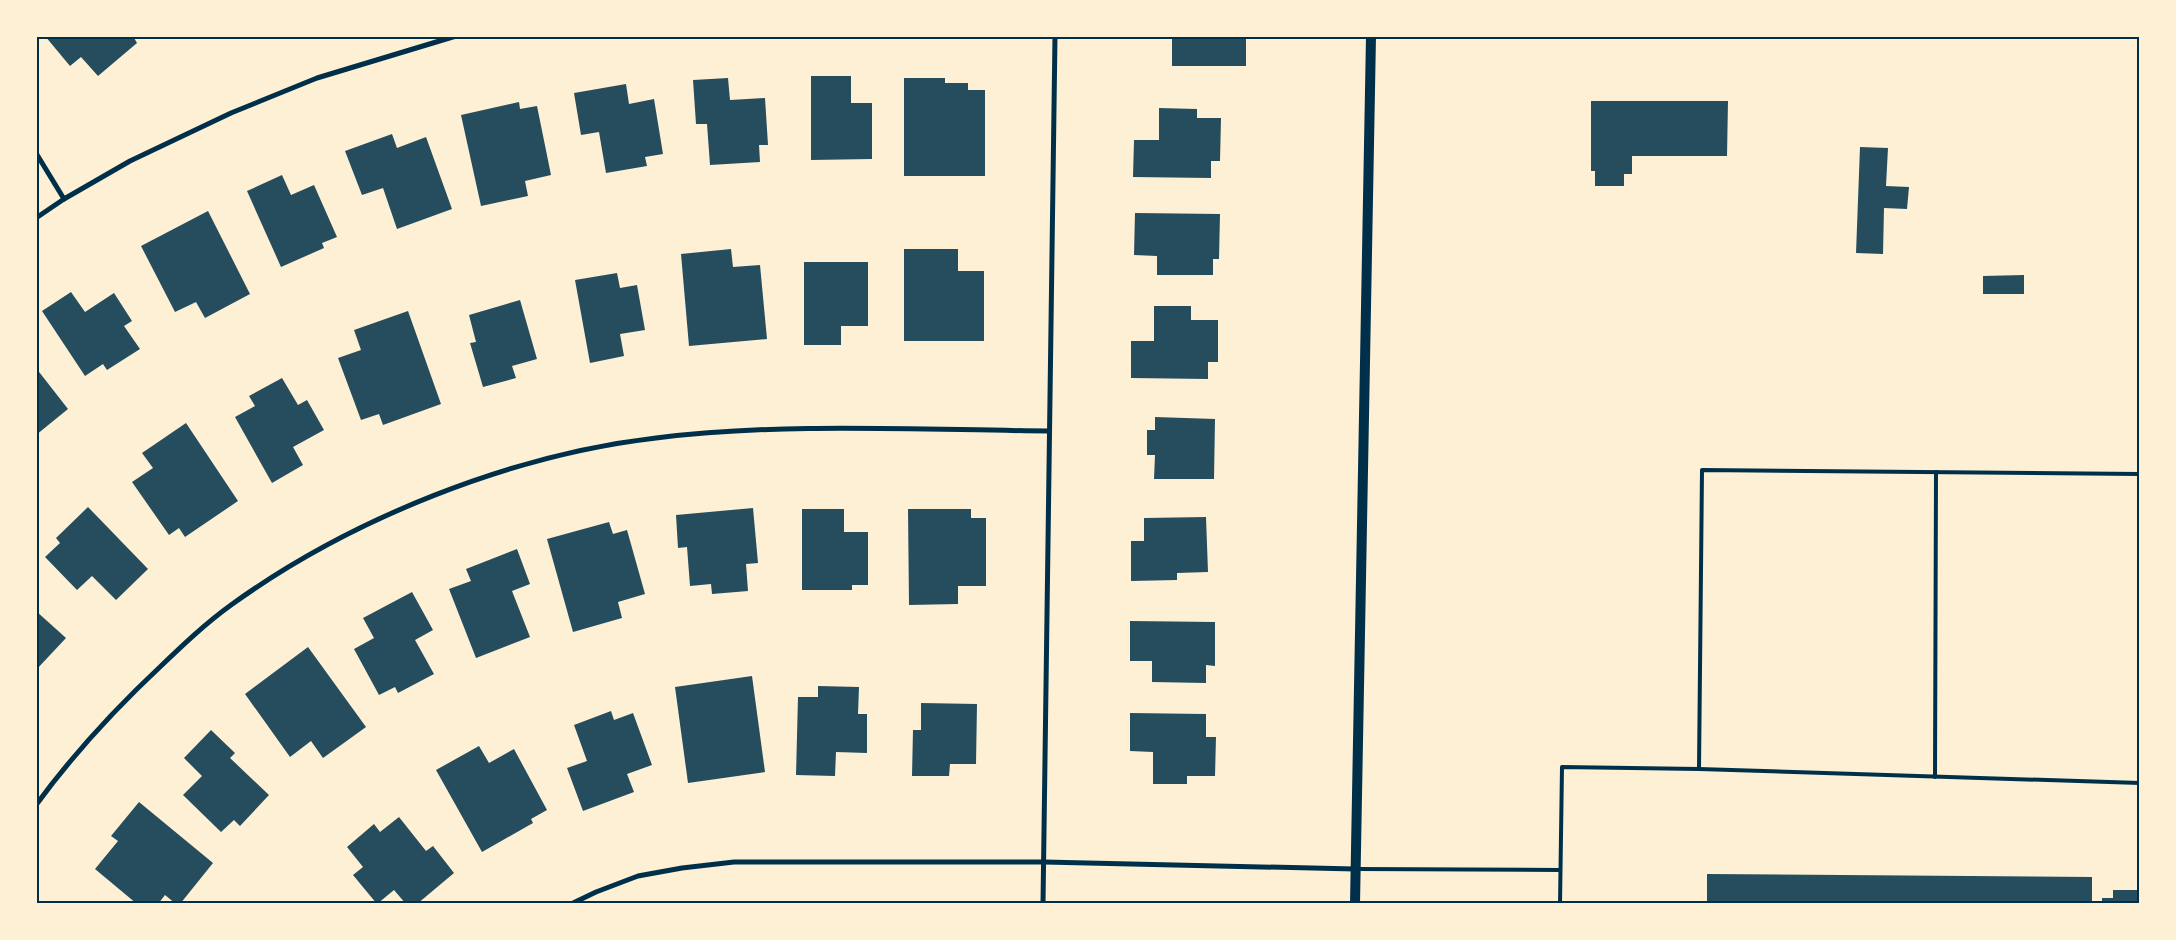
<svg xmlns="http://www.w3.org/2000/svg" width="2176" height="940" viewBox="0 0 2176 940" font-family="'Archivo Narrow',sans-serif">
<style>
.building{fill:#264d5e}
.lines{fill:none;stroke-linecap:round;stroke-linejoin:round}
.service{stroke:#003049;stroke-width:4}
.minor{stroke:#003049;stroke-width:5}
.secondary{stroke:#003049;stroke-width:10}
.neatline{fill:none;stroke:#003049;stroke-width:2}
</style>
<rect width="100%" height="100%" fill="#fdf0d5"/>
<g class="building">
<path d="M45,36H133L137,43L98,76L81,57L70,66Z"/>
<rect x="1172" y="36" width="74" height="30"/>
<path d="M811,76H851V103H872V159L811,160Z"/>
<path d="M728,78L730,100L765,98L768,145H759L760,162L710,165L707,124H696L693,80Z"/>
<path d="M904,78H945V83H968V90H985V176H904Z"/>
<path d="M626,84L629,104L654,99L663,154L645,157L647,166L606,173L599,132L581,135L574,93Z"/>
<path d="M1591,101H1728L1727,156H1632V174H1624V186H1595V171H1591Z"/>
<path d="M519,102L520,109L537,106L551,175L525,181L528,196L481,206L461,115Z"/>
<path d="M1159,108L1197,109V118H1221L1220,161H1211V178L1133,177L1134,140H1159Z"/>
<path d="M392,134L397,148L426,137L452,209L397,229L383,188L362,195L345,151Z"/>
<path d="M1860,147L1888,148L1886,186L1909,187L1907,209L1884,208L1883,254L1856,253Z"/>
<path d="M282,175L291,195L314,185L337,237L322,243L324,248L281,267L247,191Z"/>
<path d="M208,211L250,294L205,318L196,302L175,312L141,246Z"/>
<path d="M1135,213L1220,214L1219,259H1213V275H1157V256L1134,255Z"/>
<path d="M731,249L733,267L760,265L767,339L689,346L681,254Z"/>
<path d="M904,249H958V271H984V341H904Z"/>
<path d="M804,262H868V326H841V345H804Z"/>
<path d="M617,273L620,288L637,285L645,330L620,334L624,356L590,363L575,280Z"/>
<path d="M2024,275V294H1983V276Z"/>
<path d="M71,292L85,312L114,293L132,321L124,326L140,349L107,370L103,364L85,376L42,311Z"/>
<path d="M520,300L537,359L512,366L516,378L483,387L470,343L476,342L469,315Z"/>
<path d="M1154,306H1191V320H1218V362H1208V379L1131,378V341H1154Z"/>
<path d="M408,311L441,404L383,425L379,414L361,420L338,358L361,350L354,330Z"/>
<path d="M36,368L68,409L36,435Z"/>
<path d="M282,378L298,405L307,400L324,430L293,447L303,465L272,483L235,417L255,406L249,396Z"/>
<path d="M1155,417L1215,419L1214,479H1154L1155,455H1147V430H1155Z"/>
<path d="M186,423L238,501L185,537L179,528L169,535L132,482L153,468L142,453Z"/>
<path d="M88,507L148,569L116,600L92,576L77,590L45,557L60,543L56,538Z"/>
<path d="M753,508L758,563L746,564L748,591L712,594L711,584L690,586L687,547L678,548L676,515Z"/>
<path d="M802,509H844V532H868V585H852V590H802Z"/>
<path d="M908,509H971V518H986V586H958V604L909,605Z"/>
<path d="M1206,517L1208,572L1177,573V580L1131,581V541H1144V518Z"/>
<path d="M609,522L613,534L627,530L645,594L618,602L622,618L573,632L547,539Z"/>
<path d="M517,549L530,584L512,591L530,637L476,658L449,589L471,581L466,569Z"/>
<path d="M412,592L433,630L415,640L434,674L398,693L395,687L379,695L354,649L374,638L363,618Z"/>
<path d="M36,611L66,638L36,670Z"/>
<path d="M1130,621L1215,622V666L1206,665V683L1152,682V661H1130Z"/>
<path d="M308,647L366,727L323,758L311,741L290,757L245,694Z"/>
<path d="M752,676L765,772L688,783L675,687Z"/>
<path d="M818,686L859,687L858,714H867V753L836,752L835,776L796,775L798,697H818Z"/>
<path d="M921,703L977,704L976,764H950L949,776H912L913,730H921Z"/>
<path d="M611,711L614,720L633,713L652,765L627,774L634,792L583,811L567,768L587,761L574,725Z"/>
<path d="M1130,713L1206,714V737H1216L1215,776H1187V784H1153V752L1130,751Z"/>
<path d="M211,730L235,753L230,758L269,795L240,826L234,820L221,832L183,795L202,776L184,758Z"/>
<path d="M479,746L489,763L514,749L547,810L531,819L533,823L482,852L436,770Z"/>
<path d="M139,802L213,863L180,904H176L165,895L158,904H137L95,869L118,841L111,836Z"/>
<path d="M399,817L426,851L433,846L454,873L417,904H406L394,890L377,904L353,875L363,867L347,847L374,824L380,832Z"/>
<path d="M1707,874L2092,877V904H1707Z"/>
<path d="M2113,890H2140V904H2102V898H2113Z"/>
</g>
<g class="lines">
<g class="service">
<path d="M1699,769L1702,470L2140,474"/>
<path d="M1935,777L1936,472"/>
<path d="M1357,869L1560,870"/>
<path d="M1560,904L1562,767L1699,769L2140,783"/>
</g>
<g class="minor">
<path d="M36,153L64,199"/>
<path d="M36,218L64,199L130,161L231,113L317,78L456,36"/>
<path d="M36,805C74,753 116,708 162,665C184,644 206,623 231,605C350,519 510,455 656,438C786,422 919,430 1049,431"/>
<path d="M571,904L596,892L638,876L682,868L734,862H1044L1355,869"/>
<path d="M1043,904L1055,36"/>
</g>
<path class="secondary" d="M1355,904L1371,36"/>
</g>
<rect width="2176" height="940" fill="none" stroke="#fdf0d5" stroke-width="75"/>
<rect x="38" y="38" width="2100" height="864" class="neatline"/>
</svg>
